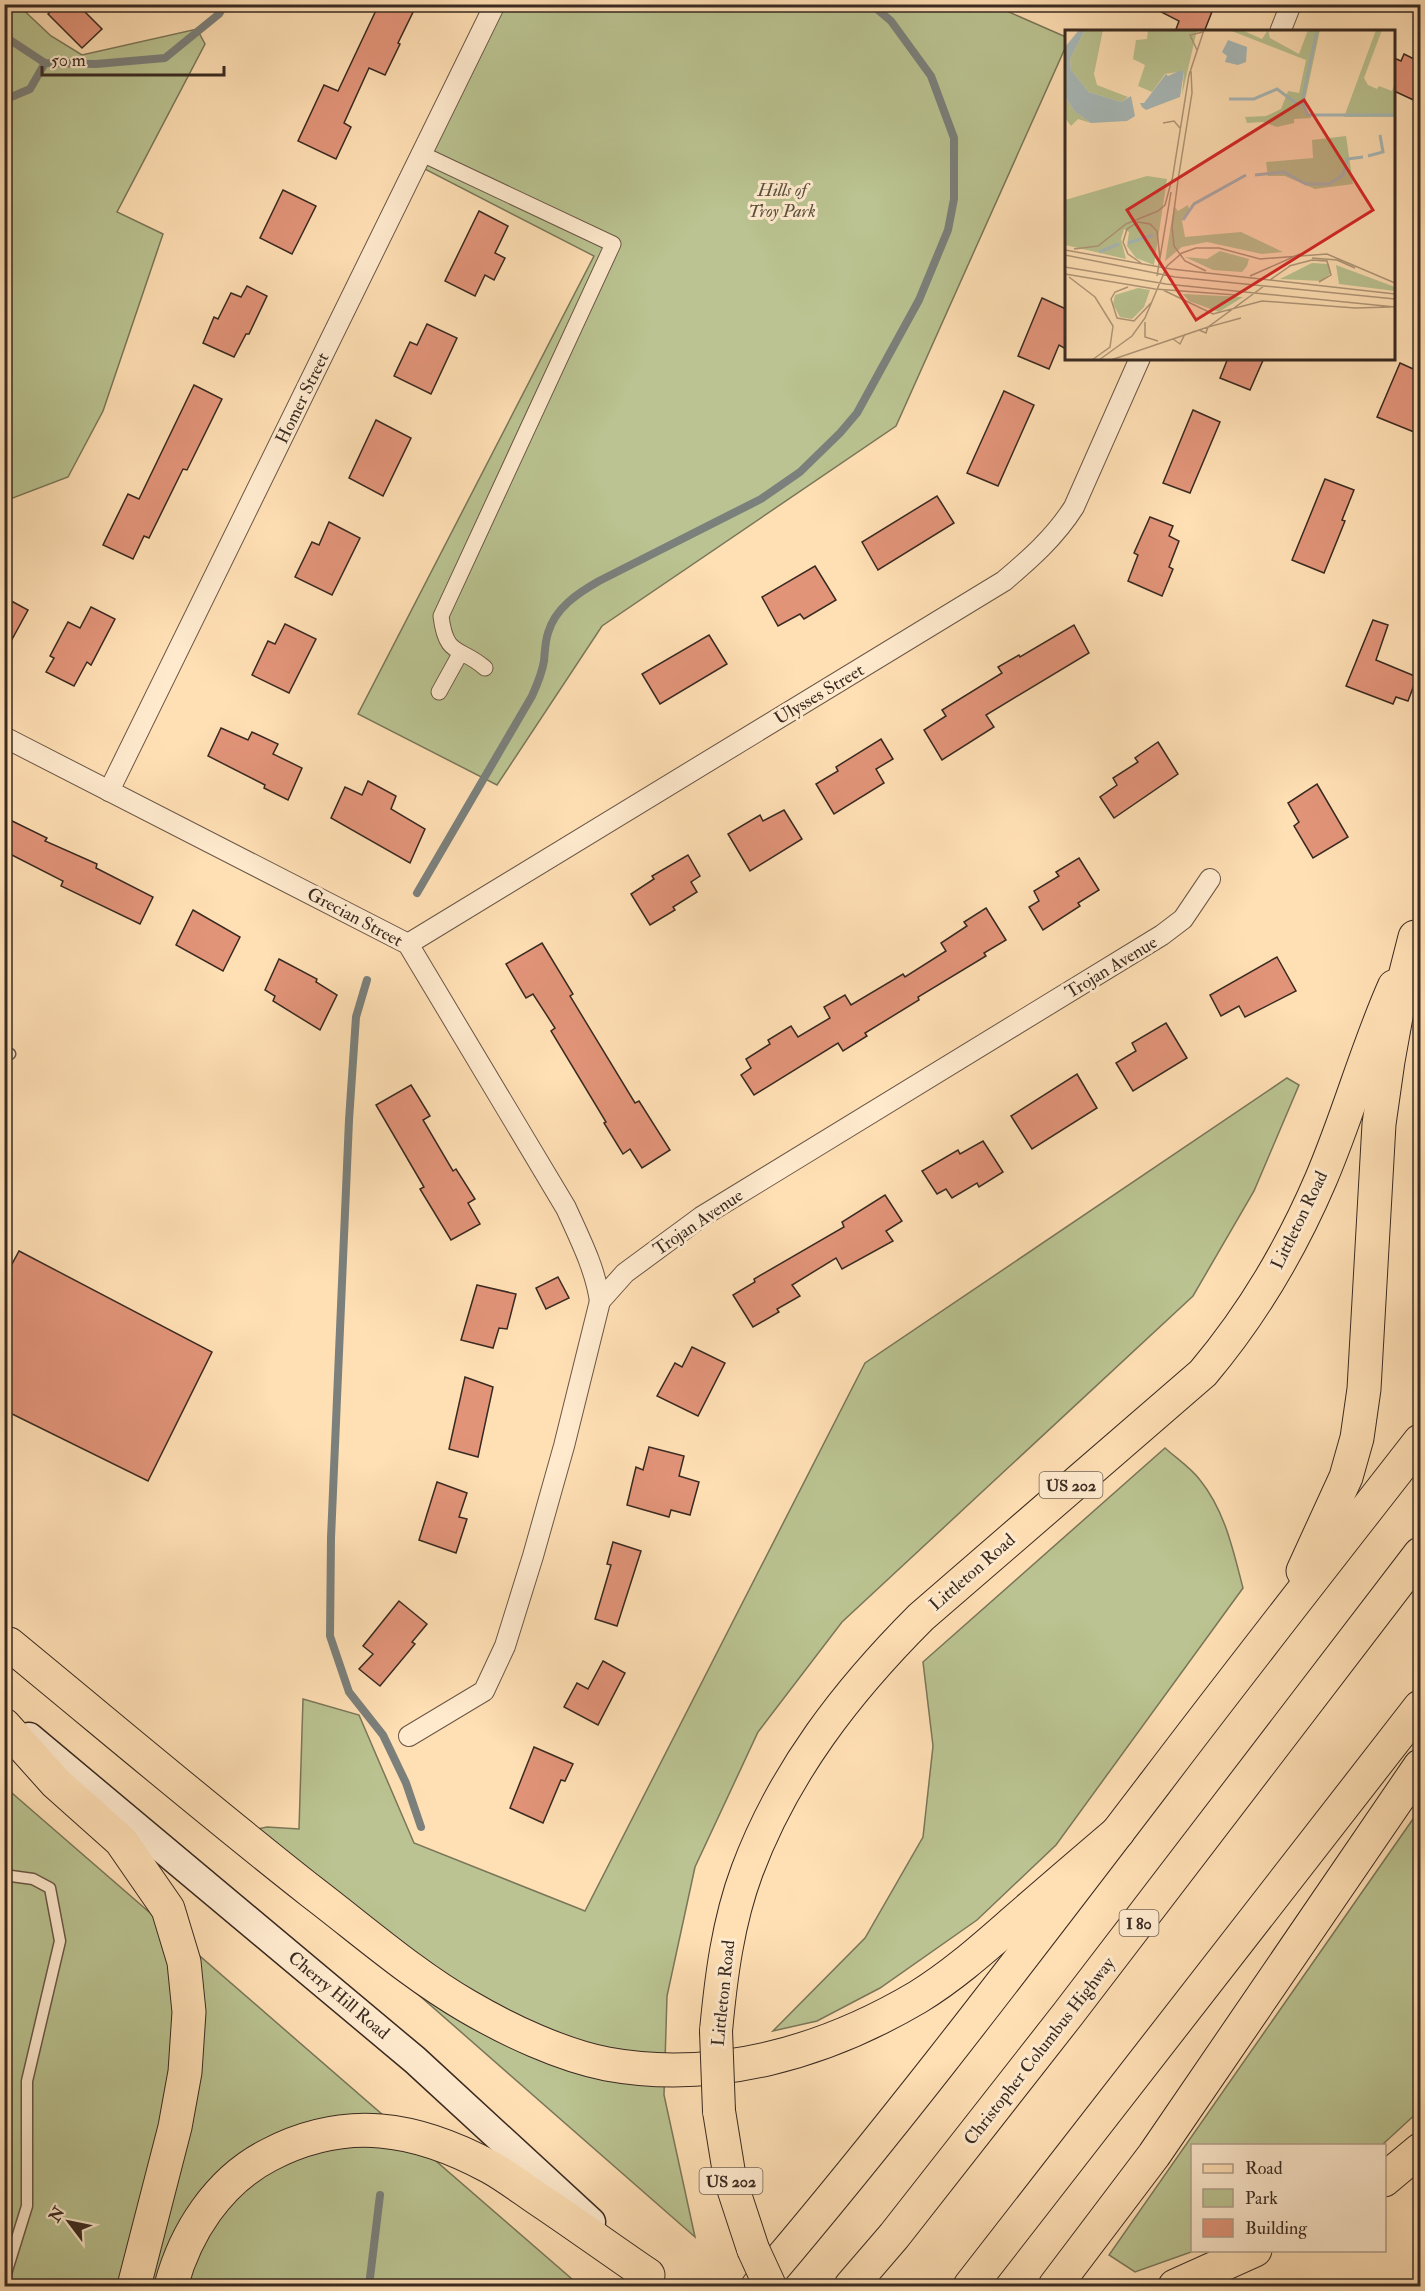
<svg xmlns="http://www.w3.org/2000/svg" width="1425" height="2291" viewBox="0 0 1425 2291" font-family="'IM FELL Double Pica',serif">
<style>
.green{fill:#bac391;stroke:#7a7659;stroke-width:1.5}
.lines{fill:none;stroke-linecap:round;stroke-linejoin:round}
.stream{stroke:#7b807c;stroke-width:8}
.building{fill:#e29479;stroke:#392a21;stroke-width:1.5}
.service-casing{stroke:#6a5746;stroke-width:13}
.pedestrian-casing{stroke:#6a5746;stroke-width:17}
.minor-casing{stroke:#6a5746;stroke-width:22}
.secondary-casing{stroke:#392a21;stroke-width:31}
.primary-casing{stroke:#392a21;stroke-width:34}
.motorway-casing{stroke:#392a21;stroke-width:35}
.service{stroke:#ffeace;stroke-width:10}
.pedestrian{stroke:#ffeace;stroke-width:15}
.minor{stroke:#ffeace;stroke-width:20}
.secondary{stroke:#ffeace;stroke-width:28}
.primary{stroke:#ffdfb4;stroke-width:32}
.motorway{stroke:#ffdfb4;stroke-width:33}
.primary-bridge-casing{stroke:#392a21;stroke-width:34;stroke-linecap:butt}
.primary-bridge{stroke:#ffdfb4;stroke-width:32}
.labels{text-anchor:middle;stroke-width:6;stroke-linejoin:round;paint-order:stroke}
.shield{fill:#ffeace;stroke:#746455;stroke-width:1.5}
.shield-label{font-size:16px;font-weight:bold;fill:#392a21}
.park-label{font-size:18px;font-style:italic;fill:#59503d;stroke:#ffeace}
.street-label{font-size:18px;fill:#392a21;stroke:#ffeace}
.inset-river{fill:none;stroke:#a7b9b9;stroke-width:3}
.inset-road{fill:none;stroke:#b09779;stroke-width:1.5}
.view{fill:#d62828;fill-opacity:0.15;stroke:#d62828;stroke-width:3}
.inset-edge{fill:none;stroke:#392a21;stroke-width:3}
</style>
<rect width="100%" height="100%" fill="#ffdfb4"/>
<filter id="stains"><feTurbulence type="fractalNoise" baseFrequency=".00333" numOctaves="4"/><feColorMatrix values="0 0 0 0 .2 0 0 0 0 .09 0 0 0 0 .02 0 0 0 .5 -.17"/></filter>
<radialGradient id="worn" r=".72"><stop offset=".6" stop-color="#630" stop-opacity="0"/><stop offset="1" stop-color="#630" stop-opacity=".3"/></radialGradient>
<g class="green">
<path d="M5,4L18,5L51,36L82,55L197,29L205,44L117,212L163,234L103,411L68,477L5,501Z"/>
<path d="M493,5H993L1066,37V46L896,426L602,626L497,785L358,714L594,256L415,164Z"/>
<path d="M1287,1078L1299,1085L1254,1191L1193,1296L842,1622L758,1732L695,1867L667,1996L664,2095L695,2237L235,1834L267,1827L299,1829L303,1699L359,1715L414,1843L585,1911L865,1363Z"/>
<path d="M1165,1448C1176,1458 1191,1468 1200,1480C1225,1511 1233,1550 1243,1588L1056,1845L977,1920L880,1988L817,2021L773,2031L865,1938L923,1837L933,1746L923,1662Z"/>
<path d="M5,1787L580,2286H5Z"/>
<path d="M1420,1809V2110L1382,2145L1192,2146L1194,2251L1135,2272L1109,2255Z"/>
</g>
<g class="lines">
<g class="stream">
<path d="M4,36L45,63L96,64L165,58L219,14L225,4"/>
<path d="M4,100L30,89L45,63"/>
<path d="M417,893L532,696C537,685 542,673 544,661C545,651 545,642 548,633C555,608 578,593 599,581L761,499L800,472L840,433L857,413L919,300L948,230L954,199V138L931,76L891,21L871,4"/>
<path d="M367,980L356,1017L349,1120L331,1538L330,1636L349,1692L383,1735L406,1783L421,1827"/>
<path d="M369,2286L380,2195"/>
</g>
</g>
<g class="building">
<path d="M58,4H77L102,29L82,48L48,14Z"/>
<path d="M379,4H417L398,43L400,44L385,75L369,68L344,123L351,127L336,159L298,141L324,85L338,91Z"/>
<path d="M1146,4H1215L1204,32H1175L1179,21Z"/>
<path d="M1404,54L1420,62V103L1394,91V58L1401,61Z"/>
<path d="M283,190L316,206L292,254L260,238Z"/>
<path d="M479,211L508,226L495,253L505,258L494,280L485,275L475,296L445,281Z"/>
<path d="M247,286L267,296L249,334H246L234,357L203,343L214,317L218,319L231,293L241,297Z"/>
<path d="M1042,298L1066,309V349L1059,345L1049,369L1018,356Z"/>
<path d="M427,324L457,338L431,394L394,376L410,342L417,345Z"/>
<path d="M1228,358H1264L1250,390L1220,378Z"/>
<path d="M1400,363L1420,372V417L1414,432L1377,417Z"/>
<path d="M194,385L222,399L187,470L183,469L149,538L144,536L133,559L103,545L128,494L139,499Z"/>
<path d="M1004,391L1034,405L998,486L967,473Z"/>
<path d="M1193,410L1220,422L1190,493L1163,483Z"/>
<path d="M376,420L411,438L383,496L349,478Z"/>
<path d="M1325,479L1354,490L1342,520L1345,521L1324,573L1292,560Z"/>
<path d="M937,496L954,523L878,570L862,542Z"/>
<path d="M1150,517L1173,526L1169,536L1179,541L1169,567L1173,569L1162,596L1128,581L1138,555L1134,553Z"/>
<path d="M329,522L360,538L332,595L295,577L312,542L319,545Z"/>
<path d="M815,566L836,600L804,619L800,614L778,626L762,597Z"/>
<path d="M4,597L28,610L4,654Z"/>
<path d="M91,607L115,619L91,665L87,662L74,686L46,672L54,658L50,656L68,622L80,628Z"/>
<path d="M1373,620L1388,625L1376,660L1417,677L1408,701L1396,697L1393,704L1346,686Z"/>
<path d="M285,624L316,639L289,693L252,675L268,641L275,644Z"/>
<path d="M1074,625L1089,653L986,715L994,727L942,760L924,730L946,716L942,710L1002,673L998,667L1019,655L1020,657Z"/>
<path d="M709,635L727,664L660,704L642,674Z"/>
<path d="M221,728L248,740L252,732L278,744L273,754L302,768L288,800L264,788L265,785L208,756Z"/>
<path d="M881,739L893,759L876,769L884,783L834,814L816,784L838,771L836,767Z"/>
<path d="M1158,742L1178,774L1114,818L1100,797L1117,785L1113,778L1138,762L1135,758Z"/>
<path d="M368,781L396,796L391,809L425,829L410,863L331,818L345,787L362,795Z"/>
<path d="M1317,784L1348,837L1313,858L1294,826L1299,822L1288,803Z"/>
<path d="M784,810L802,839L750,871L728,834L760,815L763,821Z"/>
<path d="M4,817L47,838L45,841L97,864L96,868L153,897L140,924L61,886L63,881L4,851Z"/>
<path d="M688,855L700,876L691,882L697,892L673,907L675,910L650,925L631,894L654,879L652,876Z"/>
<path d="M1079,858L1099,890L1078,903L1080,906L1043,930L1029,907L1039,901L1034,891L1059,876L1056,872Z"/>
<path d="M986,908L1006,940L984,953L986,956L918,997L919,1000L865,1033L867,1036L843,1051L838,1043L754,1095L741,1075L751,1068L746,1059L770,1044L768,1040L791,1026L798,1037L830,1018L824,1007L845,995L851,1005L903,974L905,977L946,951L941,943L967,926L964,922Z"/>
<path d="M193,910L240,937L223,971L176,945Z"/>
<path d="M542,943L573,994L570,996L635,1103L639,1101L670,1150L642,1168L630,1149L623,1154L604,1123L606,1122L551,1031L555,1028L533,994L526,998L506,964Z"/>
<path d="M1277,957L1296,991L1245,1017L1239,1006L1221,1016L1210,995Z"/>
<path d="M279,959L317,979L316,982L337,995L320,1030L273,1001L275,996L265,990Z"/>
<path d="M1166,1023L1187,1058L1133,1091L1116,1063L1136,1051L1132,1043Z"/>
<path d="M1077,1074L1097,1108L1032,1149L1011,1116Z"/>
<path d="M411,1085L430,1116L423,1120L453,1171L456,1169L475,1199L468,1203L480,1224L451,1240L420,1189L424,1187L376,1105Z"/>
<path d="M983,1141L1003,1172L979,1187L977,1183L952,1198L946,1189L937,1194L922,1171L958,1150L960,1154Z"/>
<path d="M885,1195L902,1221L886,1231L893,1241L842,1269L836,1258L792,1285L800,1296L777,1309L779,1312L753,1327L733,1295L755,1282L754,1279L844,1227L842,1222Z"/>
<path d="M19,1251L212,1352L148,1481L4,1410V1279Z"/>
<path d="M558,1277L569,1298L546,1309L536,1288Z"/>
<path d="M477,1285L516,1294L507,1329L499,1328L493,1348L461,1340Z"/>
<path d="M692,1347L725,1363L698,1416L657,1396L675,1363L682,1367Z"/>
<path d="M465,1377L493,1387L478,1457L449,1449Z"/>
<path d="M649,1447L684,1456L679,1476L699,1482L690,1515L671,1510L669,1517L627,1505L636,1467L643,1470Z"/>
<path d="M437,1482L467,1493L459,1517L467,1519L456,1553L419,1540Z"/>
<path d="M613,1542L641,1551L617,1626L595,1619L611,1565L607,1564Z"/>
<path d="M399,1601L427,1624L412,1642L415,1644L380,1686L359,1669L373,1654L363,1646Z"/>
<path d="M603,1661L625,1673L598,1725L564,1707L577,1683L588,1689Z"/>
<path d="M534,1747L573,1764L565,1781L561,1780L543,1823L510,1808Z"/>
</g>
<g class="lines">
<defs>
<g id="service">
<path d="M4,1052L10,1054"/>
<path d="M4,1875L33,1879L50,1888L60,1941L27,2081V2206L4,2280"/>
</g>
<g id="pedestrian">
<path d="M422,154L613,244L441,616C446,658 460,646 485,668"/>
<path d="M439,692L460,654"/>
</g>
<g id="minor">
<path d="M1280,32L1291,4"/>
<path d="M4,737L408,944L566,1208C580,1239 595,1268 600,1301"/>
<path d="M109,791L495,4"/>
<path d="M408,944L1004,581C1030,559 1055,537 1074,507L1140,358"/>
<path d="M409,1736L484,1691L505,1646L533,1556L564,1446L600,1301L625,1273L701,1217L1162,935L1183,919L1210,879"/>
</g>
<path id="secondary" d="M29,1737L415,2060L591,2222"/>
<g id="primary">
<path d="M716,2031C721,1977 728,1922 747,1871C784,1772 847,1691 921,1617L1203,1373C1252,1315 1291,1249 1321,1179C1348,1116 1366,1049 1394,986"/>
<path d="M719,2111L730,2179L753,2249"/>
</g>
<g id="motorway">
<path d="M1303,1571L1346,1477L1357,1438L1364,1389L1379,1124L1388,1061L1399,1000L1415,937"/>
<path d="M9,1644C110,1727 209,1811 312,1892C363,1931 412,1974 467,2006C508,2030 561,2055 607,2064C716,2084 825,2052 918,1997C954,1975 986,1946 1017,1919C1050,1890 1084,1861 1118,1832"/>
<path d="M4,1725L56,1783L121,1841L168,1909L184,1962L189,2012L185,2072L175,2127L134,2286"/>
<path d="M1384,2180L1420,2150"/>
<path d="M171,2286C185,2233 218,2181 269,2155C346,2115 416,2127 490,2167C510,2178 528,2193 547,2205C581,2228 614,2252 648,2275"/>
<path d="M758,2286C897,2123 1026,1952 1156,1782C1243,1667 1332,1554 1420,1441"/>
<path d="M851,2286L894,2236L1068,2014L1420,1554"/>
<path d="M970,2286L1420,1707"/>
<path d="M1055,2286L1154,2155L1420,1766"/>
<path d="M1175,2286L1255,2250"/>
</g>
</defs>
<use href="#service" class="service-casing"/>
<use href="#pedestrian" class="pedestrian-casing"/>
<use href="#minor" class="minor-casing"/>
<use href="#secondary" class="secondary-casing"/>
<use href="#primary" class="primary-casing"/>
<use href="#motorway" class="motorway-casing"/>
<use href="#service" class="service"/>
<use href="#pedestrian" class="pedestrian"/>
<use href="#minor" class="minor"/>
<use href="#secondary" class="secondary"/>
<use href="#primary" class="primary"/>
<use href="#motorway" class="motorway"/>
<defs>
<g id="primary-bridge">
<path d="M716,2031L719,2111"/>
<path d="M753,2249L770,2286"/>
</g>
</defs>
<use href="#primary-bridge" class="primary-bridge-casing"/>
<use href="#primary-bridge" class="primary-bridge"/>
</g>
<g class="labels">
<g class="shield">
<rect x="1039.5" y="1472" width="63" height="26" rx="4.5"/>
<rect x="1119.5" y="1910" width="39" height="26" rx="4.5"/>
<rect x="699.5" y="2168" width="63" height="26" rx="4.5"/>
</g>
<g class="shield-label">
<text x="1071" y="1491">US 202</text>
<text x="1139" y="1929">I 80</text>
<text x="731" y="2187">US 202</text>
</g>
<g class="park-label">
<text x="782" y="196">Hills of<tspan x="782" dy="21">Troy Park</tspan></text>
</g>
<g class="street-label">
<text transform="translate(302 398) rotate(-64)" y="6">Homer Street</text>
<text transform="translate(819 694) rotate(-31)" y="6">Ulysses Street</text>
<text transform="translate(355 917) rotate(28)" y="6">Grecian Street</text>
<text transform="translate(1111 967) rotate(-31)" y="6">Trojan Avenue</text>
<text transform="translate(1299 1220) rotate(-64)" y="6">Littleton Road</text>
<text transform="translate(698 1222) rotate(-34)" y="6">Trojan Avenue</text>
<text transform="translate(972 1572) rotate(-41)" y="6">Littleton Road</text>
<text transform="translate(723 1993) rotate(-84)" y="6">Littleton Road</text>
<text transform="translate(339 1995) rotate(40)" y="6">Cherry Hill Road</text>
<text transform="translate(1039 2051) rotate(-52)" y="6">Christopher Columbus Highway</text>
</g>
</g>
<g transform="translate(1065 30)">
<rect width="330" height="330" fill="#ffdfb4"/>
<path d="M20,0H38L29,44L32,55L63,67L56,72L24,62L6,40L5,29ZM83,0H132L117,65L119,41L100,44L87,62L73,56L80,35L68,29L71,10L82,9ZM164,0H177L197,9L203,0L205,8L234,24L243,0H255L239,75L246,88L229,89V93L212,97L198,92L182,93L180,87L201,86L216,79L223,61L234,63L241,30ZM311,0H317L299,48L303,55L312,59L314,56L327,61L330,52V87H279ZM0,67L10,82L26,93L13,89L6,96L0,88ZM281,106L288,154L250,159L220,146H203L201,132L248,128L247,110ZM82,146L102,149L89,235L71,228L62,216L64,202L59,199L56,209L61,229L0,215V170ZM123,175L124,180L117,191L120,207L176,202L218,222L197,224L142,212L117,217L100,231L109,176L113,181ZM155,221L184,229L182,236L177,242L148,240L120,227L142,229ZM247,233L264,234L266,243L256,251L215,249ZM271,235L330,257V261L274,254ZM73,258L85,260L79,277L67,289L55,287L48,274L50,265ZM118,264L178,267L154,282L124,271Z" fill="#bac391"/>
<path d="M14,0H20L5,29L6,40L24,62L56,72L66,66L70,86L62,91L26,93L10,82L0,67V17ZM163,10L182,17L181,32L173,35L160,32L162,26L157,22ZM114,41H119L115,67L81,80L77,77L75,73H79L101,44L103,46Z" fill="#a7b9b9"/>
<path class="inset-river" d="M252,0L237,72L243,85H330M164,69H189L212,59L235,76M303,126L318,122L315,105M190,145L219,142L241,154H264L278,145L282,129L298,127M118,190L129,174L181,145M63,213L88,205M34,222L54,214"/>
<path class="inset-road" d="M132,20L125,5L138,2M98,93L109,91L115,98M113,150L127,63L126,41M113,150L107,197L109,216L120,231L141,241M107,151L124,45L139,0M9,219L33,216L61,194L93,181L100,175L107,149M0,220L106,239L330,264M0,225L110,247L330,269M247,228L272,230L290,238M76,233L63,224L58,212L62,199L73,192L85,194L92,201L95,229M224,236L247,230L262,231L266,245L254,252M0,237L101,254L330,277M0,244L90,259L171,265M92,246L106,162M185,246L235,224M4,247L30,267L48,296L45,317L27,330M205,250L225,236M63,257L50,262L46,269L52,288L69,291L87,272M98,260L148,284L197,271L290,278L326,277M80,292V307L93,311M134,300L141,303L143,297L176,288M108,309L115,314L120,304M34,330L67,306L80,288L102,236L117,223L131,218H154L195,229L262,224L330,253M46,330L143,297L199,256"/>
<path class="view" d="M239,70L308,180L131,290L62,180Z"/>
<rect width="330" height="330" class="inset-edge"/>
</g>
<rect width="1425" height="2291" fill="none" stroke="#ffdfb4" stroke-width="24"/>
<rect x="6" y="6" width="1413" height="2279" fill="none" stroke="#392a21" stroke-width="3"/>
<rect x="12" y="12" width="1401" height="2267" fill="none" stroke="#392a21" stroke-width="1.5"/>
<rect x="1191" y="2144" width="195" height="108" fill="#ffeace" stroke="#b09d89" stroke-width="1.5"/>
<rect x="1203" y="2164" width="30" height="9" fill="#ffdfb4" stroke="#b09d89" stroke-width="1.5"/>
<text x="1245" y="2174" font-size="18" fill="#392a21">Road</text>
<rect x="1203" y="2189" width="30" height="18" fill="#bac391" stroke="#b09d89" stroke-width="1.5"/>
<text x="1245" y="2204" font-size="18" fill="#392a21">Park</text>
<rect x="1203" y="2219" width="30" height="18" fill="#e29479" stroke="#b09d89" stroke-width="1.5"/>
<text x="1245" y="2234" font-size="18" fill="#392a21">Building</text>
<g transform="translate(69 2222) rotate(302)" stroke="#ffeace" stroke-width="4.5" paint-order="stroke">
<path d="M0-4.5L10 22L0 15L-10 22Z" fill="#392a21"/>
<text y="-9" font-size="16" font-weight="bold" text-anchor="middle" fill="#392a21">N</text>
</g>
<path d="M42 66v9h182v-9" fill="none" stroke="#392a21" stroke-width="3"/>
<text x="51" y="66" font-size="18" fill="#392a21" stroke="#ffeace" stroke-width="4.5" paint-order="stroke">50 m</text>
<rect width="100%" height="100%" filter="url(#stains)"/>
<rect width="100%" height="100%" fill="url(#worn)"/>
</svg>
